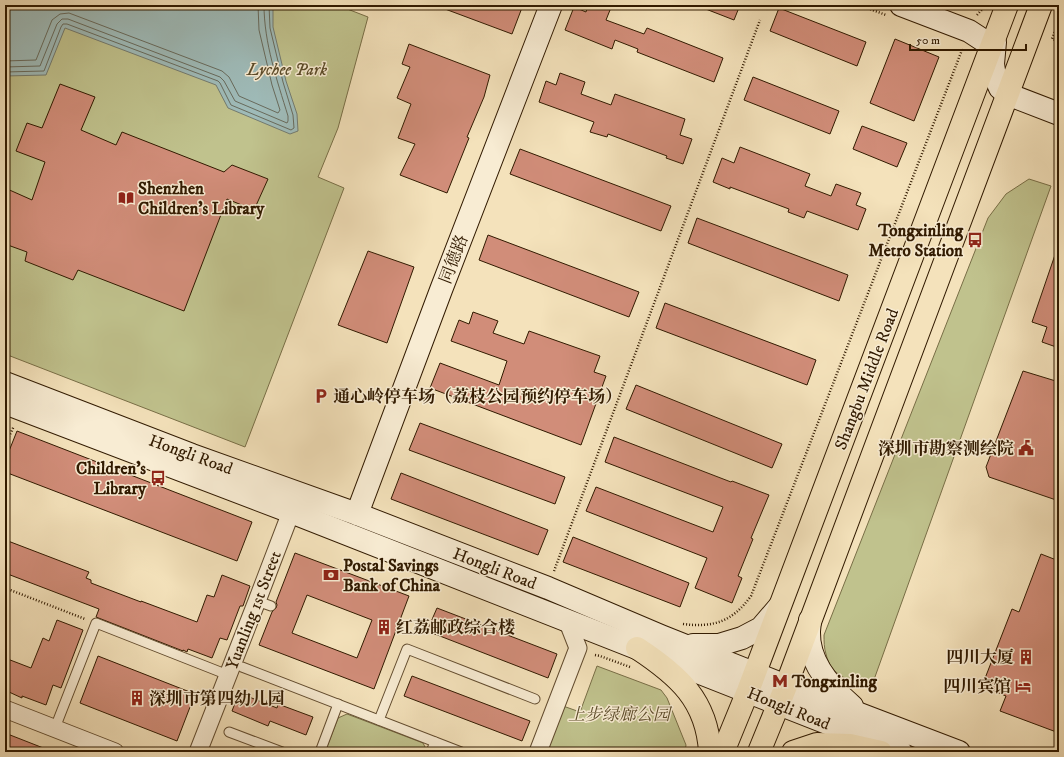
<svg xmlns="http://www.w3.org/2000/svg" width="1064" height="757" viewBox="0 0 1064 757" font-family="'IM FELL DW Pica','Noto Serif SC',serif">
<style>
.green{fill:#c0c28d;stroke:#786e46}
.water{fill:#9fbcba;stroke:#737b70}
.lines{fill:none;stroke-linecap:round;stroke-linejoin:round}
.shore{stroke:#686b5d;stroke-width:1}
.building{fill:#d18d79;stroke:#311a00;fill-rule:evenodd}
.lane-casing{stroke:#624c2f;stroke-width:11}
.street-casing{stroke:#624c2f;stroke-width:19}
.secondary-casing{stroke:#311a00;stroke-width:24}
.primary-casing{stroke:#311a00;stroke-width:24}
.path{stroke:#311a00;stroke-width:2.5;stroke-dasharray:1 2;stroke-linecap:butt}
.lane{stroke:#f8ecd3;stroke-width:9}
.street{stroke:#f8ecd3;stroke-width:17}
.secondary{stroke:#f8ecd3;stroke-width:22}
.primary{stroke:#f4e2bb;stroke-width:22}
.labels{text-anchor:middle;stroke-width:3;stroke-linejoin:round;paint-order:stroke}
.park-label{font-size:17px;font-style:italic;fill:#5c4c2a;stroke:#f8ecd3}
.poi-label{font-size:17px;font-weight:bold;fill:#311a00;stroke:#f8ecd3;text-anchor:start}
.street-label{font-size:17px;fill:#311a00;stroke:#f8ecd3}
</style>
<rect width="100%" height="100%" fill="#f4e2bb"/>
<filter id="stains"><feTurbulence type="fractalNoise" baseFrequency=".005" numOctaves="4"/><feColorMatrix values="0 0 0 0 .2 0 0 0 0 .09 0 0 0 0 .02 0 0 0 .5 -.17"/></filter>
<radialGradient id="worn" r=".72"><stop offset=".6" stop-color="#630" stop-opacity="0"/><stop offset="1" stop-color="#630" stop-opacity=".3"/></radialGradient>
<g class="green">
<path d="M5,5H337L368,17L338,128L318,177L344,188L245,447L5,354Z"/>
<path d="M1029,179L1051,186L871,688C851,681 831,677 826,654C824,648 824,641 824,635L988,218L1006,194Z"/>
<path d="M597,666L661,690L667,698L686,745L685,752H545L563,706L580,712Z"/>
<path d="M347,714L423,743L426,749L425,752H325L338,718Z"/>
</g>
<path class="water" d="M5,5H273V27L286,81L297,114L298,131L290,134L228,108L216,85L65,28L46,75L5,76Z"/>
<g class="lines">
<g class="shore">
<path d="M5,61L36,60L52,20L60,14L69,13L222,71L229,77L239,96L278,113L280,110L272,85L259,30L258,5"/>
<path d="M5,67L40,66L57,24L62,19H68L220,77L224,81L235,101L287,123L288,121V116C277,80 264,43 264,5"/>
<path d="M5,72L44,71L61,27L63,24H67L218,81L220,83L231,105L291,130L294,128L293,115L283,82L270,28L269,5"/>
</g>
</g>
<g class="building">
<path d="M438,5H523L512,34L437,6Z"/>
<path d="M588,5H612L606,20L644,34L647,28L723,58L714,82L637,52L638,49L615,40L612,49L565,30L574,7L586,12Z"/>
<path d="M698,5H740L734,20L698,6Z"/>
<path d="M779,8L866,42L857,66L770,31Z"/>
<path d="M895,39L939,57L914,121L870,103Z"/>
<path d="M409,44L490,75L484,97L467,137L469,138L447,193L400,175L415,144L398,138L411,104L397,98L410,67L402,64Z"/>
<path d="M560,73L585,82L581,94L611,105L615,94L685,119L680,135L692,139L683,164L666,158L667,156L608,134L607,137L590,132L594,122L539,102L546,81L556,85Z"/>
<path d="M753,77L839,111L830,134L744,100Z"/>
<path d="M60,84L95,97L81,130L116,145L122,132L224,172L232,165L268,179L254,210L227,199L184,311L78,270L73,280L25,261L27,252L5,244V188L32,200L45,162L16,151L27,123L42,128Z"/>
<path d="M862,126L907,143L897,167L853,149Z"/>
<path d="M740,147L810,174L805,186L831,196L836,184L861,193L856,205L866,209L858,230L807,211L804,218L788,212L789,209L730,187V189L713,182L722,158L734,163Z"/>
<path d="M520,149L671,206L661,231L510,174Z"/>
<path d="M697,218L848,275L839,301L688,243Z"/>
<path d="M488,235L639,292L629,317L479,260Z"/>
<path d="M1057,249H1059V348L1042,342L1047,327L1032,322Z"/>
<path d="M368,251L414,267L387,343L338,325Z"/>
<path d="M665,303L816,360L807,385L656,328Z"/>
<path d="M473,312L498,321L493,333L524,344L529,331L600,356L594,372L606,376L581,445L430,388L440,363L499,385L507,361L451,341L459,320L469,324Z"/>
<path d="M1023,371L1059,382V423L1058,427L1059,430V501L989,477L986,467Z"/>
<path d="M636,385L782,444L772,468L626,409Z"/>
<path d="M420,423L565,477L555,504L409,450Z"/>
<path d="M17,431L252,522L237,561L5,472V461Z"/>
<path d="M614,437L731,482L732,481L769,495L751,538L753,539L738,576L742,578L732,603L695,588L707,558L586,511L596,487L713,532L723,507L605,462Z"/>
<path d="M401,473L548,530L538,555L391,499Z"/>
<path d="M573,537L689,583L680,607L563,562Z"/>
<path d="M8,541L89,572L86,578L91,580V583L141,602V601L197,622L207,595L214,597L222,575L250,586L243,606H240L227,640L220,638L212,658L188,649L187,652L183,650V651L96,617L99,609L5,573V551Z"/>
<path d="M295,553L409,596L374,689L259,645L272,612L276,608L277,605L276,602ZM307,595L372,620L357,658L292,633Z"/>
<path d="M1041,554L1059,561V733L1000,711L1006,696L982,686L1012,609L1019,612Z"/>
<path d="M437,608L557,654L548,678L427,631Z"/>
<path d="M57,620L83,630L61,688L53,685L46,705L22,696V698L9,692V690L5,689V658L31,668L43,638L49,641Z"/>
<path d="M98,656L195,694L177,741L80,703Z"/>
<path d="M412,676L530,721L522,741L404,696Z"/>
<path d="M239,693L277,708L278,704L313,717L306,735L270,721L268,726L232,711Z"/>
<path d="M5,733L51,751V752H5Z"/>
</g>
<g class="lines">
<defs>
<g id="lane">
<path d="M257,601L271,606"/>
<path d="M242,667L461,752"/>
<path d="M379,720L407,649L535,699"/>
<path d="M55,728L96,623L228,675"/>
<path d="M229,732L282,752"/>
<path d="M320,752L338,704"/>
<path d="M431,752L435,742"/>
</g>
<g id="street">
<path d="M5,709L115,752"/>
<path d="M198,752L257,601L291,512"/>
<path d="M538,752L578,648L567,620"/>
</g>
<g id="secondary">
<path d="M901,5L969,31L992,46"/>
<path d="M995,42L993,64L995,77L1000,88L1007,94L1059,114"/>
<path d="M5,383L192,455L357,514L548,588L661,636L786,686L959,752"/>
<path d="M5,403L291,512L901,752"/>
<path d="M357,514L441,290L551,5"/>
<path d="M810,620C810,624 809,628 809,632C808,663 831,688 852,706"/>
<path d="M693,645H719L742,638L761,628L779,607"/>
</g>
<g id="primary">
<path d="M637,648C678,675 707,700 710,752"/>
<path d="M723,752L748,691L1007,5"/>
<path d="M759,752L786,686L1041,5"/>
<path d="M793,752L817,744L850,745L881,752"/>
</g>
</defs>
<use href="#lane" class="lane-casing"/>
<use href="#street" class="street-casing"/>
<use href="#secondary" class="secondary-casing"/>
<use href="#primary" class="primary-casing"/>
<g class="path">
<path d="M859,5L886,15"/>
<path d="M977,15L986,5"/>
<path d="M1059,21L1052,39L1059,41"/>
<path d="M5,445L14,426"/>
<path d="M554,571L760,20"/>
<path d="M5,588L85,619"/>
<path d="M683,624C714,628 733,621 751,596L962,50L961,49"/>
<path d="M595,655L600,656L630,667"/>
</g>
<use href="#lane" class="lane"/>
<use href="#street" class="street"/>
<use href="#secondary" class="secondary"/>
<use href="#primary" class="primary"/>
</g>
<defs>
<symbol id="library-bare" viewBox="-9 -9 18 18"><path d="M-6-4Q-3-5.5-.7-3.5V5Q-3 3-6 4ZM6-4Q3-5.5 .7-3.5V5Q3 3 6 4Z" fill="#8f2418" stroke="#f8ecd3" stroke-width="2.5" paint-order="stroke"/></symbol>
<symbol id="bus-bare" viewBox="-9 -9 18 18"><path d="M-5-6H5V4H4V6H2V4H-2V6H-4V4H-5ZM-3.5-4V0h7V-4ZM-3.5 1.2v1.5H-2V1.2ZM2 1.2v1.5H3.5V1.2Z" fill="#8f2418" stroke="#f8ecd3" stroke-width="2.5" paint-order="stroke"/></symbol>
<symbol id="parking-bare" viewBox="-9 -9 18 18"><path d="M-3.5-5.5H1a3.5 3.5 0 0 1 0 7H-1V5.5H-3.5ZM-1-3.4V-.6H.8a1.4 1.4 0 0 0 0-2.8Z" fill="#8f2418" stroke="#f8ecd3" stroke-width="2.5" paint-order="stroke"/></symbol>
<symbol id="civic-bare" viewBox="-9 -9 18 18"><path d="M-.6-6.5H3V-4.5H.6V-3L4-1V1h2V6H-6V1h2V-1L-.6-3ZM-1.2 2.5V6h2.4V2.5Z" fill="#8f2418" stroke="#f8ecd3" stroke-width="2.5" paint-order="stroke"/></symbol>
<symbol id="bank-bare" viewBox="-9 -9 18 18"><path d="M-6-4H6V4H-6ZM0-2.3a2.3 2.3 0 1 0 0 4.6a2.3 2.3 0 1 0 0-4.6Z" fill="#8f2418" stroke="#f8ecd3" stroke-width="2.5" paint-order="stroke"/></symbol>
<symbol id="building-bare" viewBox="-9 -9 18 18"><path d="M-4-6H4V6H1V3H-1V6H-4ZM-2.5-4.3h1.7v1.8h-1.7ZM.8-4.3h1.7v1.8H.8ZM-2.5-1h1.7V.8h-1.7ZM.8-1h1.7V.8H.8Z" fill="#8f2418" stroke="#f8ecd3" stroke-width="2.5" paint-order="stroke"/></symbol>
<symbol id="metro-bare" viewBox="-9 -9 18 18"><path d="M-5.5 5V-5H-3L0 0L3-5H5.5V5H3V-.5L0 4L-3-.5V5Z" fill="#8f2418" stroke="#f8ecd3" stroke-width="2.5" paint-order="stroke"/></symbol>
<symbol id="hotel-bare" viewBox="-9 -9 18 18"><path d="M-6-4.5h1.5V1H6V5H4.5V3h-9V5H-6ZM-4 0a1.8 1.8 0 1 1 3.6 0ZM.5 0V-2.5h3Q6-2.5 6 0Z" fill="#8f2418" stroke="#f8ecd3" stroke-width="2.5" paint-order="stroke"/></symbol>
</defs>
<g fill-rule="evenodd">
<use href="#library-bare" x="115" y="187" width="22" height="22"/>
<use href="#bus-bare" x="964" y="229" width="22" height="22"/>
<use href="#parking-bare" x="310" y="385" width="22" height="22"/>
<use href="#civic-bare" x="1015" y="437" width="22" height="22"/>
<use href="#bus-bare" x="147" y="467" width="22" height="22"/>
<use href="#bank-bare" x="320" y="564" width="22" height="22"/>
<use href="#building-bare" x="373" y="616" width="22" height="22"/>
<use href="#building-bare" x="1015" y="646" width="22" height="22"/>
<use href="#metro-bare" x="769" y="670" width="22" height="22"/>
<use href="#hotel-bare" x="1012" y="675" width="22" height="22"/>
<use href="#building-bare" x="126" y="687" width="22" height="22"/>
</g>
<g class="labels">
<g class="park-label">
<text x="287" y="75">Lychee Park</text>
<text x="619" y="720">上步绿廊公园</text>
</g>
<g class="poi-label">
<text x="138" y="194">Shenzhen<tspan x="138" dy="20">Children's Library</tspan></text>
<text x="963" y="236" text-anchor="end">Tongxinling<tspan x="963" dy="20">Metro Station</tspan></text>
<text x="333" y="402">通心岭停车场（荔枝公园预约停车场）</text>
<text x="1014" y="454" text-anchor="end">深圳市勘察测绘院</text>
<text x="146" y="474" text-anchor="end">Children's<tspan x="146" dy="20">Library</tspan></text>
<text x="343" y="571">Postal Savings<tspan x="343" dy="20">Bank of China</tspan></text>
<text x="396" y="633">红荔邮政综合楼</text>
<text x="1014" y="663" text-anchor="end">四川大厦</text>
<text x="792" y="687">Tongxinling</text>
<text x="1011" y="692" text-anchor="end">四川宾馆</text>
<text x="149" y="704">深圳市第四幼儿园</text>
</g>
<g class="street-label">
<text transform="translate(453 259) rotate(-69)" y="6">同德路</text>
<text transform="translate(866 379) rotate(-69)" y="6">Shangbu Middle Road</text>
<text transform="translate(191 454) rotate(20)" y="6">Hongli Road</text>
<text transform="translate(495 568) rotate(21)" y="6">Hongli Road</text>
<text transform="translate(253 610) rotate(-69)" y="6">Yuanling 1st Street</text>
<text transform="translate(789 708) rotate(22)" y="6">Hongli Road</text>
</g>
</g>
<rect width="1064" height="757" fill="none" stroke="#f4e2bb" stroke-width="20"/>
<rect x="6" y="6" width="1052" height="745" fill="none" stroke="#311a00" stroke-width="2"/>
<rect x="10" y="10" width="1044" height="737" fill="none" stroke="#311a00"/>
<path d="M910 44v6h116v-6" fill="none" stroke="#311a00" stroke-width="2"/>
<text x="916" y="44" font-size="12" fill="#311a00" stroke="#f8ecd3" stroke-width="3" paint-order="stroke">50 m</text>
<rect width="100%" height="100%" filter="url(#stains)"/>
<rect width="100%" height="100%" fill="url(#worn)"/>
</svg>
